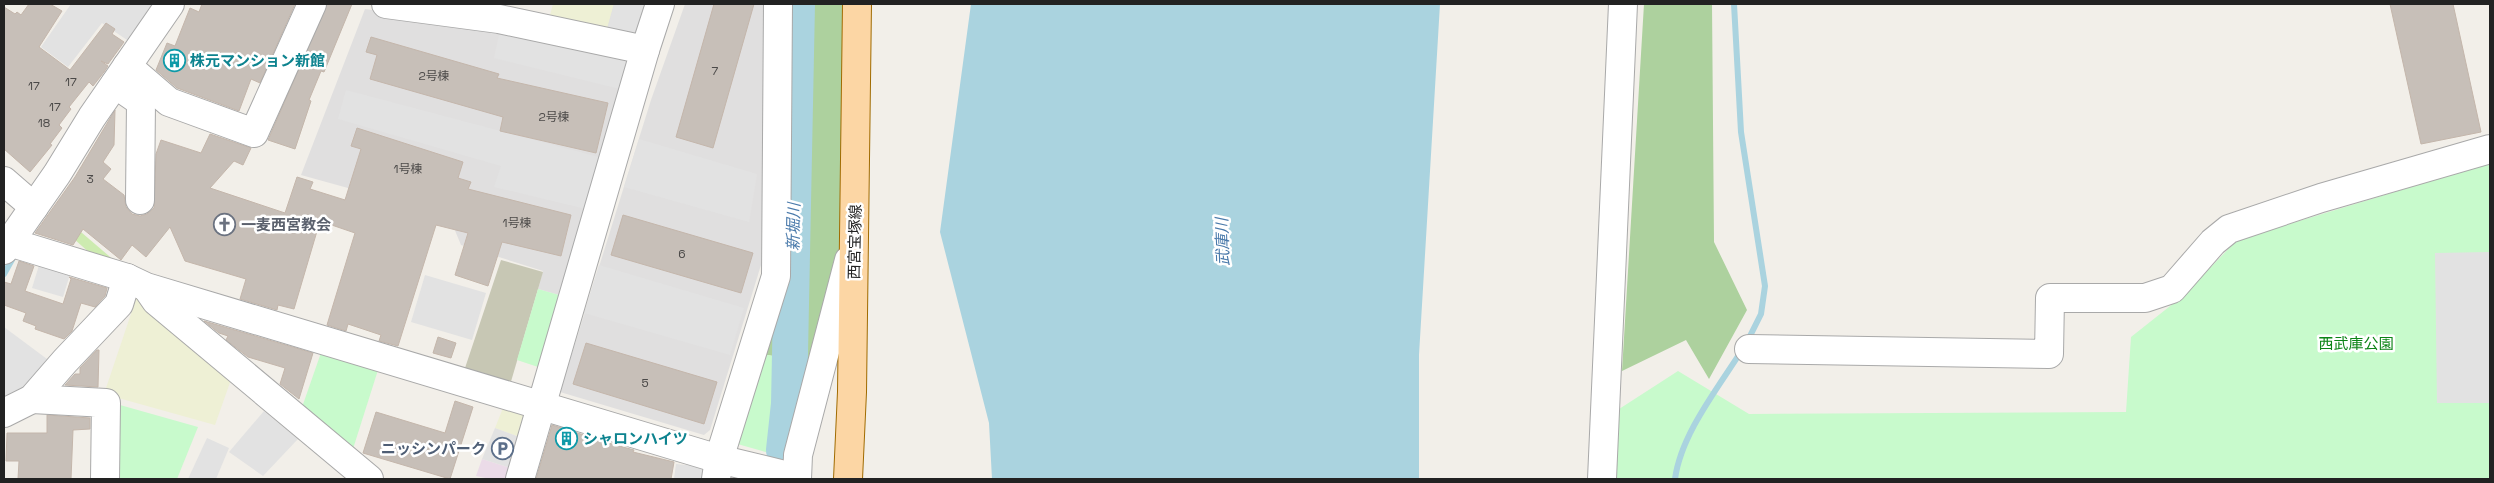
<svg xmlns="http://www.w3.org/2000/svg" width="2494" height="483" viewBox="0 0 2494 483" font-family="'Space Grotesk','Noto Sans JP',sans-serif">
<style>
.residential{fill:#e0dfdf}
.industrial{fill:#ebdbe8}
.construction{fill:#c7c7b4}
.farmland{fill:#eef0d5}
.grass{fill:#cdebb0}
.forest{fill:#add19e}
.park{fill:#c8facc}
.parking{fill:#e2e2e2}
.water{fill:#aad3df}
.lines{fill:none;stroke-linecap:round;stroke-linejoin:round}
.stream{stroke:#aad3df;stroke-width:6}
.river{stroke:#aad3df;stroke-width:36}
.building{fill:#c7bfb8;stroke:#c4b6ab}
.minor-casing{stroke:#a9a9a9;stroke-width:30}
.major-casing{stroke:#a06b00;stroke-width:30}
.minor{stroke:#fff;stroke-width:28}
.major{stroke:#fcd6a4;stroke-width:28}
.labels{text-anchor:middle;stroke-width:5;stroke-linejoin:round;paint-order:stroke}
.number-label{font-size:12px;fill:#4b4948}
.culture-label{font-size:15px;font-weight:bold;fill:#0d838f;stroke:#fff;text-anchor:start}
.worship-label{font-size:15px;font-weight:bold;fill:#5b616d;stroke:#fff;text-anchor:start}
.street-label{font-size:15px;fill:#222;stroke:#fff}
.park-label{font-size:15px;fill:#0c8416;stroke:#fff}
.service-label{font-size:15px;font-weight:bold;fill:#4e5e75;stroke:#fff;text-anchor:end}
.water-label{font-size:16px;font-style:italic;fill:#4a7aab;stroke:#fff}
</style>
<rect width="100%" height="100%" fill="#f2efe9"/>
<g class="residential">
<path d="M614,4H653L559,295L538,289L543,271L461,245L449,216L301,175L365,9L501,26Z"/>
<path d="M685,4H767L761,265L710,430L704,435L560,392L651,100Z"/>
</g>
<path class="industrial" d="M482,459L511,468L508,479H490L476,476Z"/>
<path class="construction" d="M501,260L543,272L510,385L464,371Z"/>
<g class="farmland">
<path d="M553,4H614L606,33L549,19Z"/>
<path d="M137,296L233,374L215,425L104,394Z"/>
<path d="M505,403L523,409L527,417L522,438L495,428Z"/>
</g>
<path class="grass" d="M54,209L116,262L91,254L48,216Z"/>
<g class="forest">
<path d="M812,4H849L842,237L802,405L793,404L795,360L762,354L803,247Z"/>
<path d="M1644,4H1712L1714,242L1747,310L1709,379L1686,340L1622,371Z"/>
</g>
<g class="park">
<path d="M2490,163V479H1614L1616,411L1678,371L1749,414L2126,412L2131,337L2184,295L2237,240Z"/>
<path d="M538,289L559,295L538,367L517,360Z"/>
<path d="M323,347L378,370L352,452L300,413Z"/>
<path d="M762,354L785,358L776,455L734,443Z"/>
<path d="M120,405L198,427L177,479H117Z"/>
</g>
<g class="parking">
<path d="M71,4H157L130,42L102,23L68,67L41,47Z"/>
<path d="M614,4H646L636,39L606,33Z"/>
<path d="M501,26L629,56L628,91L494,58Z"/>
<path d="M346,90L606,159L590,210L494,187L501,166L338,119Z"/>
<path d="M639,139L757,174L749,222L624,187Z"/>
<path d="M2490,252V403H2437L2435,253Z"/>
<path d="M40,262L71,271L63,297L32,288Z"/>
<path d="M599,265L744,308L730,355L584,313Z"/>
<path d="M425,275L486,293L472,340L411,322Z"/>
<path d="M4,327L51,362L19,398L4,404Z"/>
<path d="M264,411L298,439L263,476L229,452Z"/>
<path d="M495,428L522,438L511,468L482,459Z"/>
<path d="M207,438L229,448L216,479H188Z"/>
<path d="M676,464L705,467L704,479H674Z"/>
</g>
<path class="water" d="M971,4H1440L1419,355V479H992L989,423L940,232Z"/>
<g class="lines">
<g class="stream">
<path d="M1734,4L1741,132L1765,286L1761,314L1747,342"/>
<path d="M4,274L14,256"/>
<path d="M1675,479C1681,434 1718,388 1742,350"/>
</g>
<path class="river" d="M784,450L789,404L797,4"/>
</g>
<g class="building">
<path d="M29,4H50L62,11L39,47L70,70L106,23L115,29L112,34L124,42L108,64L101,61L108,66L104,72L93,86L89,82L69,107L71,109L59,125L62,128L50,144L52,145L30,172L4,149V7L15,14L17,12L21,15Z"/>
<path d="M202,4H295L260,83L251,79L239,111L177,88L156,70L167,43L175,46L190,8L199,12Z"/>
<path d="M327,4H352L324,72L321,71L309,100L311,101L295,149L268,140Z"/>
<path d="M714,4H754L713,148L676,137Z"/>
<path d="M2390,4H2453L2481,132L2421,144Z"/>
<path d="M371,37L499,74L497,78L608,103L596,153L500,131L503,117L370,79L377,55L366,52Z"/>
<path d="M115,110L114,145L103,162L111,169L103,179L124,195L126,207L132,214L140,216L147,214L154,208L156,154L161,140L201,153L210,134L251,148L243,165L234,161L210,188L285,213L297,177L313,182L310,189L345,200L361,149L351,146L357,128L463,162L458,178L471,182L468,189L571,215L561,256L502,242L488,286L455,275L468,233L436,225L398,346L379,341L381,335L348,324L346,331L327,325L355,233L320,221L294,309L278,305L277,310L240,299L246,279L185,261L170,227L146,257L132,245L121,260L83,229L73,245L35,233L75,177Z"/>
<path d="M623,215L753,253L741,293L611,255Z"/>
<path d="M19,261L34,266L25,291L63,304L71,279L69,277L107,288L105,296L95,307L81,303L72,331L64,339L35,329L36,326L23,321L26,313L4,305V282L11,284Z"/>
<path d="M204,321L313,353L299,399L280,384L285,368L248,357L226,340L228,336L219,333Z"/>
<path d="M438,337L456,343L451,358L433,353Z"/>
<path d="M586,343L717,382L704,424L573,384Z"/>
<path d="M97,350H99L98,387L65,385L75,374H80V368Z"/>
<path d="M455,401L473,407L450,479L363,453L376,412L445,433Z"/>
<path d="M47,415L90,418V429L73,430L71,479H18L19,461H6L7,433H47Z"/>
<path d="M552,425L587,436L586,437L634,450L633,452L674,462L671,479H536Z"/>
</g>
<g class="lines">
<defs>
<g id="minor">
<path d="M386,4L499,19L645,50L660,4"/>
<path d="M127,66L169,102L254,133L312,4"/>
<path d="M115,84L141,102L140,200"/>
<path d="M4,181L34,207"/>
<path d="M9,242L127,278L146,287L719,459L797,478"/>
<path d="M4,250L57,174L92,117L170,4"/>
<path d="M147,288L156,301L369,479"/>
<path d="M1749,349L2049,354L2050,298H2145L2172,289L2213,242L2229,229L2321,198L2490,149"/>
<path d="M32,399L106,403L105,479"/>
<path d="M4,413L32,399L65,361L119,304L127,278"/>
<path d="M520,479L645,50"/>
<path d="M716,479L719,459L776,276L778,4"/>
<path d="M797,479L798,455L849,260"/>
<path d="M1602,479L1623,4"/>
</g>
<path id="major" d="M848,479L852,392L857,4"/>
</defs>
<use href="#minor" class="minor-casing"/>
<use href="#major" class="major-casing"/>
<use href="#minor" class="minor"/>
<use href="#major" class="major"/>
</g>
<defs>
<symbol id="building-ring" viewBox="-11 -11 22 22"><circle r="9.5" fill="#fff" stroke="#0f9aa8" stroke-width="1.5"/><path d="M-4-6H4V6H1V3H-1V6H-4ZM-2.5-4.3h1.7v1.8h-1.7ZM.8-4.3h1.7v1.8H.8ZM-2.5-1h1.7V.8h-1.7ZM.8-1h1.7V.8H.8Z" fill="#0f9aa8"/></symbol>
<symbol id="church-ring" viewBox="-11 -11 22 22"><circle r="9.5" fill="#fff" stroke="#6b7280" stroke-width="1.5"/><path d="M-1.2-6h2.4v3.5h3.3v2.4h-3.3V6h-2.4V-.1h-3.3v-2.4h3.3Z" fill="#6b7280"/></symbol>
<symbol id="parking-ring" viewBox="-11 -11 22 22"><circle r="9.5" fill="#fff" stroke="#5c6f8a" stroke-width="1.5"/><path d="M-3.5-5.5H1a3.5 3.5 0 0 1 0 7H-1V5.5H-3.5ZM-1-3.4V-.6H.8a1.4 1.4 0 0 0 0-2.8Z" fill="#5c6f8a"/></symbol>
</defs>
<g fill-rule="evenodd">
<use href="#building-ring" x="162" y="48" width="25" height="25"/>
<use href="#church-ring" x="212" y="212" width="25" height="25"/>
<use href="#building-ring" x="554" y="426" width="25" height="25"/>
<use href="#parking-ring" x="490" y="436" width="25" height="25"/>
</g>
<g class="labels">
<g class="number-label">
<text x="715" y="75">7</text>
<text x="434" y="80">2号棟</text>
<text x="71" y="86">17</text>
<text x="34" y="90">17</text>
<text x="55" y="111">17</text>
<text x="554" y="121">2号棟</text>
<text x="44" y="127">18</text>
<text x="408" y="173">1号棟</text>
<text x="90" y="183">3</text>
<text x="517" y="227">1号棟</text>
<text x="682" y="258">6</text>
<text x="645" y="387">5</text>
</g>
<g class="culture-label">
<text x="190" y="66">株元マンション新館</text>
<text x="583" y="444">シャロンハイツ</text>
</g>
<g class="worship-label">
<text x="241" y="230">一麦西宮教会</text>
</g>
<g class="street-label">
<text transform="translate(855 242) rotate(-89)" y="5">西宮宝塚線</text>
</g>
<g class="park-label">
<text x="2356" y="349">西武庫公園</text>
</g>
<g class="service-label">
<text x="486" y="454">ニッシンパーク</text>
</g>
<g class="water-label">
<text transform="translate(793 227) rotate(-89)" y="6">新堀川</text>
<text transform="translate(1222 242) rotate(-92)" y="6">武庫川</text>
</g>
</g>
<rect width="2494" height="483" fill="none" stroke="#222222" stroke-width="10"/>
</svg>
